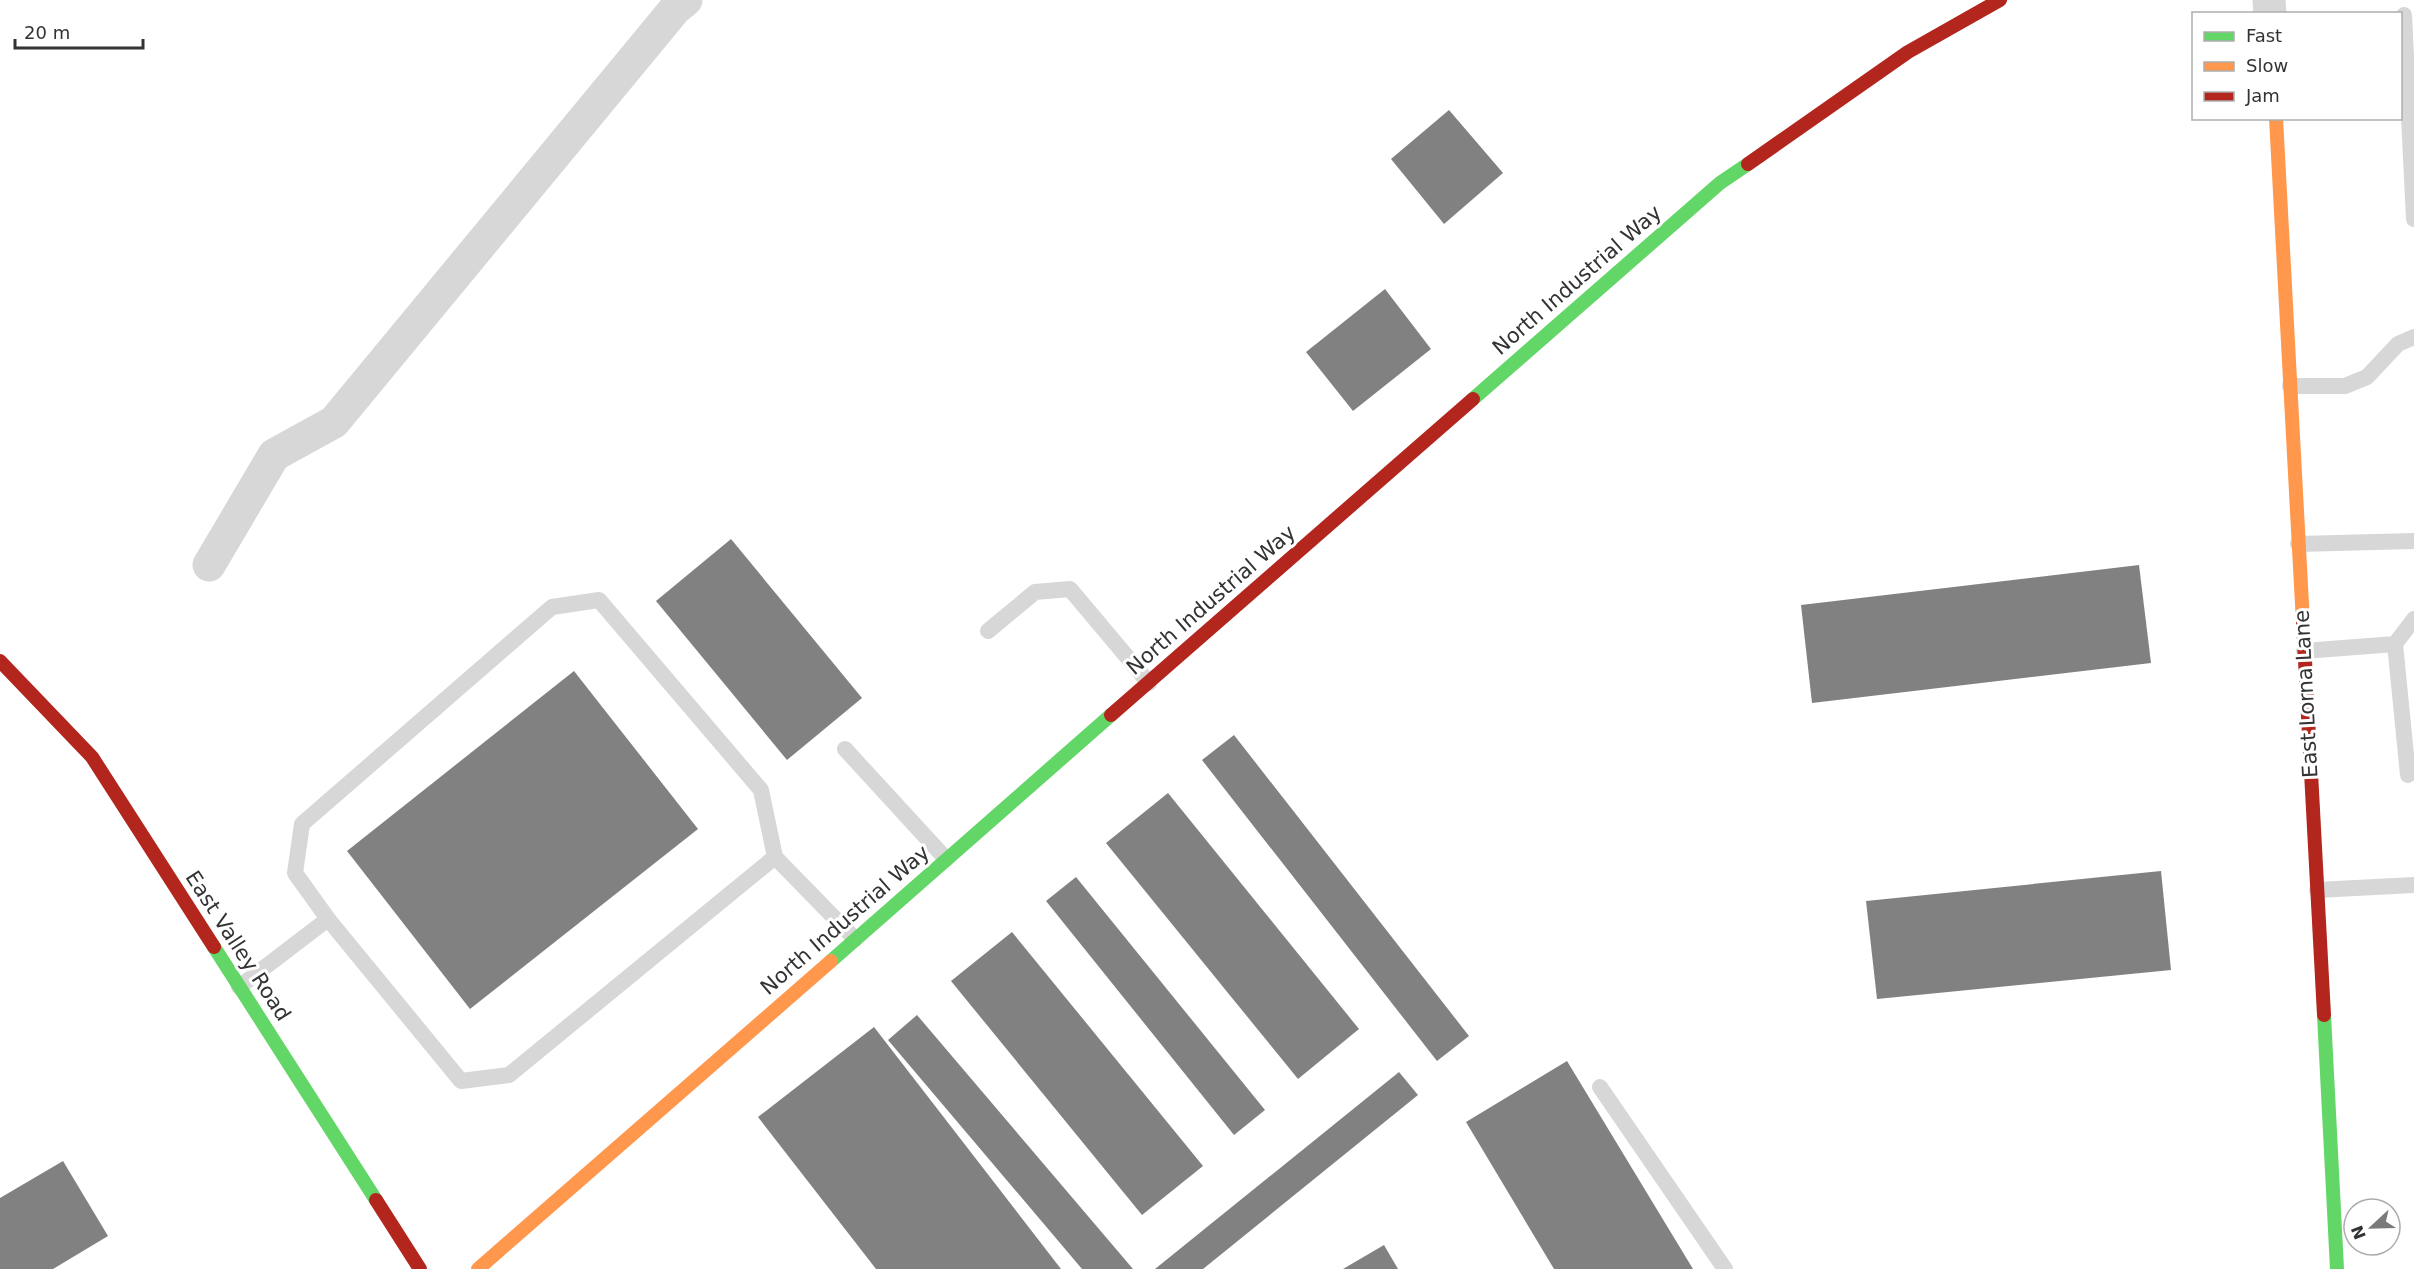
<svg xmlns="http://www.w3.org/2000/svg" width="2414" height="1269" viewBox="0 0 2414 1269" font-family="'DejaVu Sans',sans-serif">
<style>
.building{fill:#818181}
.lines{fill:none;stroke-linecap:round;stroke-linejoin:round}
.lane{stroke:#d7d7d7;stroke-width:16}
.street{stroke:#d7d7d7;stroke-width:33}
.fast{stroke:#63d668;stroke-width:14}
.slow{stroke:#ff974d;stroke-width:14}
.jam{stroke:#b3261e;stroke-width:14}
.labels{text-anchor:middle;stroke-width:6;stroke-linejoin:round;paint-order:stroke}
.street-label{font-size:21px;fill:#333;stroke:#fff}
</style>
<rect width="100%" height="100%" fill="#fff"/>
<g class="building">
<path d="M1449,110L1503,173L1444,224L1391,159Z"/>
<path d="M1385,289L1431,349L1353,411L1306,352Z"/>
<path d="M731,539L862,698L787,760L656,601Z"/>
<path d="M2139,565L2151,663L1812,703L1801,605Z"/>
<path d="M574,671L698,829L470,1009L347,851Z"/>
<path d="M1234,735L1469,1036L1437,1061L1202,760Z"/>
<path d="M1168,793L1359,1029L1298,1079L1106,843Z"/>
<path d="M2161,871L2171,970L1877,999L1866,901Z"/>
<path d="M1076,877L1265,1110L1234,1135L1046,901Z"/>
<path d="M1012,932L1203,1166L1142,1215L951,981Z"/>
<path d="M917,1015L1133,1269H1082L888,1040Z"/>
<path d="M874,1027L1061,1269H876L758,1117Z"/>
<path d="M1567,1061L1693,1269H1554L1466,1122Z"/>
<path d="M1399,1072L1418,1095L1203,1269H1155Z"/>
<path d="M63,1161L108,1236L53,1269H0V1198Z"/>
<path d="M1384,1245L1398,1269H1343Z"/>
</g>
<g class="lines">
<g class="lane">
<path d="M2404,15L2414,219"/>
<path d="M2290,386H2345L2367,377L2398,344L2414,337"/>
<path d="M2298,544L2414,541"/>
<path d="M599,600L761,790L775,857L509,1075L461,1081L328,919L295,873L302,824L552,607Z"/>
<path d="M988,631L1035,592L1070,589L1149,683"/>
<path d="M2304,651L2395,644"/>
<path d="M845,749L946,859"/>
<path d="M2408,775L2395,644L2414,619"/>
<path d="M775,857L855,939"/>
<path d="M2317,890L2414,885"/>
<path d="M239,987L328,919"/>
<path d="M1600,1087L1725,1269"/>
</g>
<g class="street">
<path d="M2269,0L2270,14"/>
<path d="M209,565L274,455L334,422L675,9L686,0"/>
</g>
<g class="fast">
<path d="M1473,399L1720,183L1748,164"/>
<path d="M214,947L376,1200"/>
<path d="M831,961L1111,715"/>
<path d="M2324,1015L2337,1269"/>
</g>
<g class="slow">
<path d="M2276,118L2303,623"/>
<path d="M478,1269L831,961"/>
</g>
<g class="jam">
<path d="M1748,164L1908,52L2000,0"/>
<path d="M2303,623L2324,1015"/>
<path d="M0,661L92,757L214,947"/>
<path d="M1111,715L1473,399"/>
<path d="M376,1200L420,1269"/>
</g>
</g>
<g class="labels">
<g class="street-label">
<text transform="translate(1577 280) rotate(-41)" y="7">North Industrial Way</text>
<text transform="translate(1211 600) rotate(-41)" y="7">North Industrial Way</text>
<text transform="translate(2306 694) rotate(-93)" y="7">East Lorna Lane</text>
<text transform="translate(845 920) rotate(-41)" y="7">North Industrial Way</text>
<text transform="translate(238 946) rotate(57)" y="7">East Valley Road</text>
</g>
</g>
<rect x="2192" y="12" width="210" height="108" fill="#ffffff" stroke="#adadad" stroke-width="1.5"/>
<rect x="2204" y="32" width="30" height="9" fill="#63d668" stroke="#adadad" stroke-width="1.5"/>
<text x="2246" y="42" font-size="18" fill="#333333">Fast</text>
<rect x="2204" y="62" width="30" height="9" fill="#ff974d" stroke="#adadad" stroke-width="1.5"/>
<text x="2246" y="72" font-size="18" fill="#333333">Slow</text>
<rect x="2204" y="92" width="30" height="9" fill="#b3261e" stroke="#adadad" stroke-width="1.5"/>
<text x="2246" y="102" font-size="18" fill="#333333">Jam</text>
<g transform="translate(2372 1227) rotate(248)"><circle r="28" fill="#ffffff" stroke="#adadad" stroke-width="1.5"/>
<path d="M0-4.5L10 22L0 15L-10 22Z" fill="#7a7a7a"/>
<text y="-9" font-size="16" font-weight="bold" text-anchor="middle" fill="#333333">N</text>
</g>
<path d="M15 39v9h128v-9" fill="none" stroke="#333333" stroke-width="3"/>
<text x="24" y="39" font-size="18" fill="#333333" stroke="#ffffff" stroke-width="4.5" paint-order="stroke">20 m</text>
</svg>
